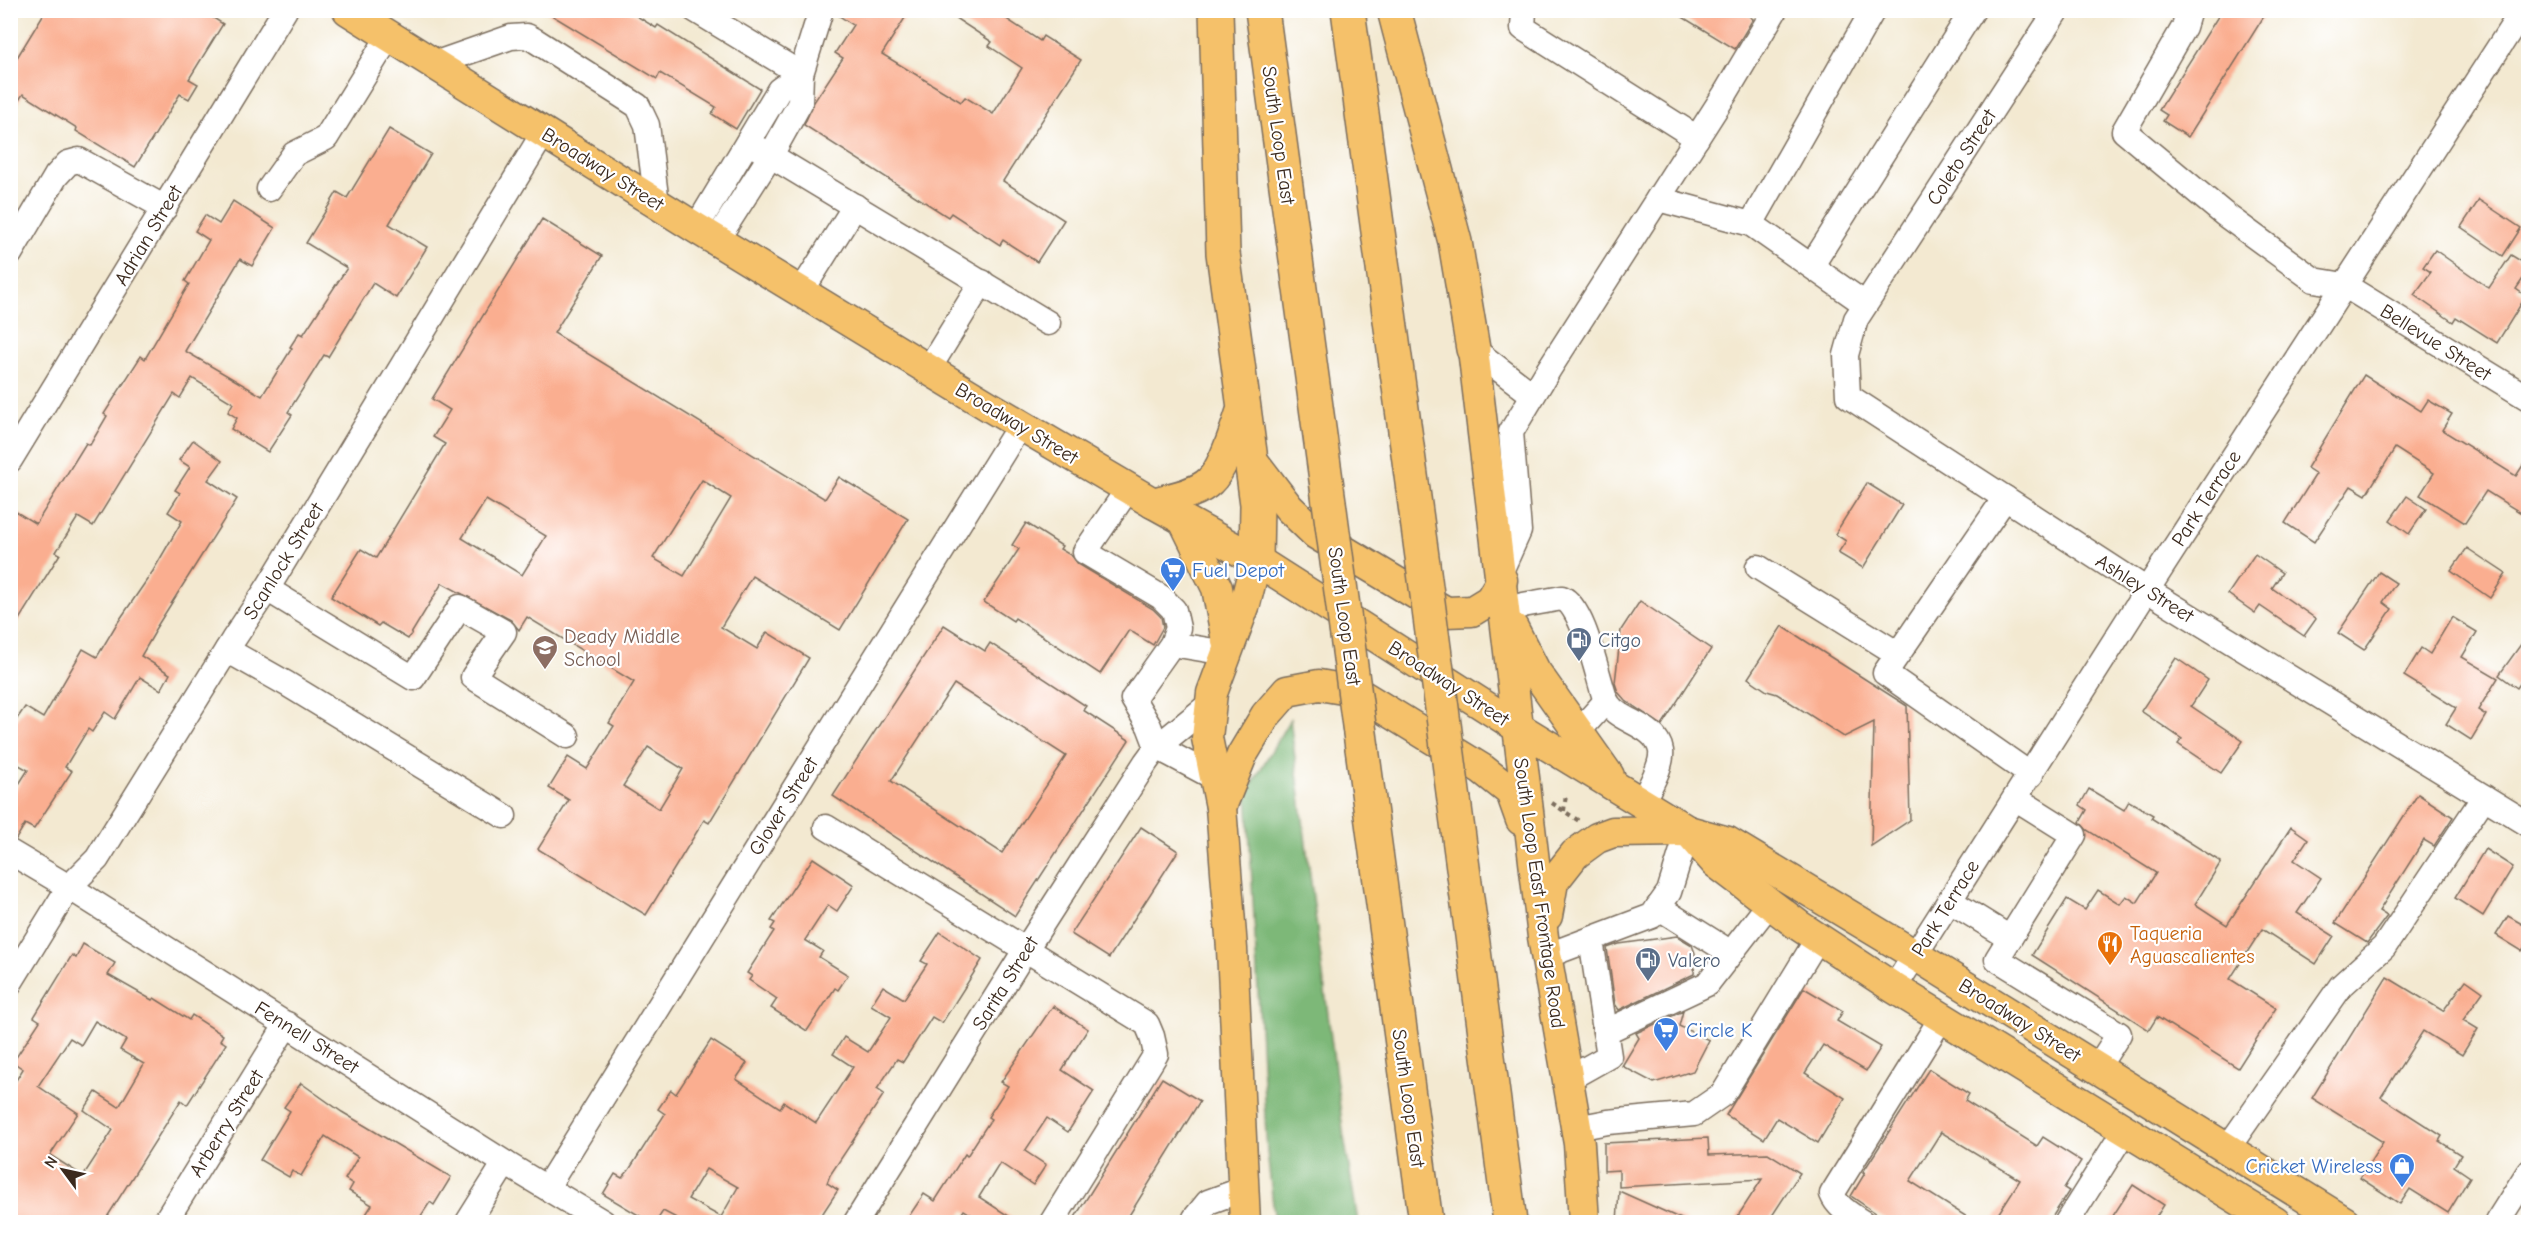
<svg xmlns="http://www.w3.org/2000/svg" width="2539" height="1233" viewBox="0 0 2539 1233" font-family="'Comic Neue',sans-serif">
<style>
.forest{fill:#7db878;stroke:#5c714b;stroke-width:1.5}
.building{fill:#faae90;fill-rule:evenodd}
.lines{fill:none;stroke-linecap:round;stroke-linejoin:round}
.minor-casing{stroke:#7b6d5d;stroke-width:27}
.major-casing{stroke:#7b6d5d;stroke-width:33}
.highway-casing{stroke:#7b6d5d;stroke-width:36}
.path{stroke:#7b6d5d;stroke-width:4;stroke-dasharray:4.5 4.5;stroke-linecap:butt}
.minor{stroke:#fff;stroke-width:24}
.major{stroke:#f5c16b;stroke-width:30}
.highway{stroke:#f5c16b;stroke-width:33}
.highway-bridge-casing{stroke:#7b6d5d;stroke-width:36;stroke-linecap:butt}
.highway-bridge{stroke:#f5c16b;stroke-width:33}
.labels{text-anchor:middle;stroke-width:4.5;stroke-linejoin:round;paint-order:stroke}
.street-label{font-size:20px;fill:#3b2a1e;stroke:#fff}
.shop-label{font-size:20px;fill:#366cbe;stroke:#fff;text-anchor:start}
.education-label{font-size:20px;fill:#785e54;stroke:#fff;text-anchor:start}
.service-label{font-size:20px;fill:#4e5e75;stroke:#fff;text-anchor:start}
.food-label{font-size:20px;fill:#c56008;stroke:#fff;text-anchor:start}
</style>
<rect width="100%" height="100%" fill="#fff"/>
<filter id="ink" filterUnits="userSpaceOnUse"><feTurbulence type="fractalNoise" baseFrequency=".0167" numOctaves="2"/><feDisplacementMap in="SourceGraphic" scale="12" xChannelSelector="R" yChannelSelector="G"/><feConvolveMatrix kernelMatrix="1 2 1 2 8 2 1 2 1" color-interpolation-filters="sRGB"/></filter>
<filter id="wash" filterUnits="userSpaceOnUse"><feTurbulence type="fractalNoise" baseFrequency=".008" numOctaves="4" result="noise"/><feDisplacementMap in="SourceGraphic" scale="24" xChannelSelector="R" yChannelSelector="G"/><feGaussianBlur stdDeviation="1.35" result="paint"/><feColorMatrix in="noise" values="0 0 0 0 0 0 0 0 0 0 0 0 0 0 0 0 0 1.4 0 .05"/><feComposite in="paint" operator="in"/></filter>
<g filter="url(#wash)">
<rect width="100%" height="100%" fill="#f3e9d1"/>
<path class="forest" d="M1290,719L1343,1131L1358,1222H1275L1267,1152L1247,793Z"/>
<g id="blocks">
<g class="building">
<path d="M46,10H201L223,24L189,79L198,84L189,99L180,94L135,167L76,131L77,128L23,94L10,114V69Z"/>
<path d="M543,10H627L656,28L658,25L760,89L736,129L712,114L716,107L660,73L657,79Z"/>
<path d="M835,10H910L882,54L961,102L965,97L993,114L1022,68L989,46L992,42L943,10H993L1040,41L1043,36L1081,60L1003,181L1064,220L1037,262L1003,240L1000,245L951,213L948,217L804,125L814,102L843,58L835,53L853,25L835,13Z"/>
<path d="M1671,10H1740L1753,19L1735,49Z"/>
<path d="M2222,10H2268L2188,137L2163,121L2167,115L2159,110Z"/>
<path d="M389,129L431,154L389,224L427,247L396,298L373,283L328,357L324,355L288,412L292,415L268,452L231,429L237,418L228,412L233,403L192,378L180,398L174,394L93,526L78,517L56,552L60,554L10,634V508L36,524L86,443L90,445L107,416L104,414L141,356L145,359L189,284L185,281L209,240L195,231L205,215L219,224L233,201L275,228L252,266L240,259L185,351L262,396L292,348L290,347L299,333L303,335L347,268L306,243L337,192L347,198Z"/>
<path d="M2479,200L2521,228L2503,256L2461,227Z"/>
<path d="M542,219L602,256L554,333L825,499L839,477L908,519L840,630L752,576L721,627L757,649L767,632L809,658L709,823L704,820L646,915L538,849L569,800L549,788L568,757L587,769L614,726L609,723L634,682L527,617L519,630L511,620L442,583L408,639L381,623L378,626L331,597L361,549L376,558L445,444L433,437L450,410L432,399ZM702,480L731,498L684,576L653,558ZM486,500L546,536L522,575L462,538ZM648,747L683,769L659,809L623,786Z"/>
<path d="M2435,250L2489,288L2511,255L2529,266V270L2516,289L2526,296L2497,343L2456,317L2453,322L2414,295L2431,272L2423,267Z"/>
<path d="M2364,375L2421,411L2428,400L2452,414L2442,430L2516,476L2529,456V518L2486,491L2465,523L2420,495L2434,473L2395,448L2366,495L2351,486L2314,542L2285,523L2316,474L2307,468Z"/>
<path d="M193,440L222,461L208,480L237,499L154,631L155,632L141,656L170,674L161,690L140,677L115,719L105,712L92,732L88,729L65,767L72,771L34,829L25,824L16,839L10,838V798L28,770L10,760V729L25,707L43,718L83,649L97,657L116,625L153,571L182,521L168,512L180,493L175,490L190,467L179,460Z"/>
<path d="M1867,483L1902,505L1863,568L1838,553L1846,541L1835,534Z"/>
<path d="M2407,496L2426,509L2409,534L2390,520Z"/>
<path d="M1026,523L1062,546L1060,549L1072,556L1078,564L1153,609L1161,617L1163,627L1153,645L1129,630L1100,674L1015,618L1013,621L984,602L1019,549L1012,545Z"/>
<path d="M2467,548L2506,574L2490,598L2451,571Z"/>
<path d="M2255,554L2282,573L2272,588L2316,619L2304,636L2260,606L2255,613L2228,594Z"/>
<path d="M2379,572L2396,583L2383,602L2392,609L2364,650L2338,633Z"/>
<path d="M1640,601L1711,649L1662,725L1626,701L1618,692L1615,683L1621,630Z"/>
<path d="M2452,617L2477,632L2462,657L2498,678L2478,710L2486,715L2471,740L2446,724L2456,708L2404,676L2421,648L2430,654Z"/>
<path d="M944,625L985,651L990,643L1086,706L1083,710L1129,740L1015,916L833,796ZM954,684L1066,756L1002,853L891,781Z"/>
<path d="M1782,626L1907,706L1910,820L1871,846L1874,722L1844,737L1777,694L1767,691L1748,678Z"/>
<path d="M2529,633V671L2517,688L2499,675Z"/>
<path d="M2176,658L2208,680L2191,706L2243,741L2221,773L2178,744L2182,739L2141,711Z"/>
<path d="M2089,789L2124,810L2129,801L2153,815L2151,818L2221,862L2195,904L2227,925L2291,827L2308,839L2294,860L2321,878L2297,913L2334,936L2316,964L2262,929L2230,979L2276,1008L2238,1068L2157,1017L2149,1030L2032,955L2067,899L2085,910L2098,890L2120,904L2126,896L2137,903L2156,873L2087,830L2080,822L2087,810L2080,805Z"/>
<path d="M2418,794L2453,817L2434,846L2424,840L2379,911L2387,916L2367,943L2335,923Z"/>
<path d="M1141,827L1178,851L1109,958L1071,934Z"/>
<path d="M2485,849L2513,867L2483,916L2455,898Z"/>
<path d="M813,858L854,885L837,911L828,905L805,940L823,951L819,957L848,975L838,990L835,988L807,1031L771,1008L777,999L749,980L752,976L747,973L774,931L771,929L775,923L771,921Z"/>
<path d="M2508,916L2529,928V940L2522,951L2496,935Z"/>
<path d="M940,932L982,960L942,1023L932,1017L903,1062L897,1059L877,1089L884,1094L830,1175L827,1183L838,1190L817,1222H684L663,1211L656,1222H650L603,1194L615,1174L622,1178L629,1170L665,1114L658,1109L671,1090L676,1094L711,1040L747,1063L736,1079L780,1108L784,1102L816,1123L853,1067L833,1054L844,1037L868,1052L891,1017L871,1005L883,986L904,999L927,964L921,961ZM706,1169L738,1187L721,1217L688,1199Z"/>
<path d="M1677,936L1692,945L1695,953L1694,974L1619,1010L1615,1004L1607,948L1619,944Z"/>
<path d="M83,944L115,963L108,975L152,1000L154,998L189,1020L192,1015L223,1035L220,1040L226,1044L187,1105L181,1100L104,1222H10V1090L23,1069L13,1062L40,1021L34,1017L72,955L76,958ZM95,1021L126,1040L120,1050L144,1064L119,1107L96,1092L84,1110L113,1130L83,1176L50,1155L78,1113L38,1086L70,1038L81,1045Z"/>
<path d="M2387,977L2443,1011L2466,980L2483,992L2463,1020L2478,1029L2462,1055L2423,1031L2381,1097L2442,1136L2439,1141L2461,1155L2454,1166L2470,1177L2448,1213L2410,1189L2400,1204L2360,1178L2383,1142L2312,1098Z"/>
<path d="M1804,988L1843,1011L1837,1021L1881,1047L1866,1071L1823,1045L1805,1073L1845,1098L1818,1143L1777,1118L1764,1139L1726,1115Z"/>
<path d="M1053,1006L1088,1029L1062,1070L1094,1091L1068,1132L1047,1118L1025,1151L1046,1165L1033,1185L1000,1163L979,1197L1018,1222H983L964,1210L956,1222H905L924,1194L935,1201L965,1154L967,1156L991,1119L988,1117L1008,1086L1001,1082Z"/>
<path d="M1683,1011L1679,1026L1709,1040L1693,1071L1654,1083L1622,1066L1639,1038L1636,1033Z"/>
<path d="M1929,1069L1969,1094L1965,1101L2037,1146L2043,1137L2081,1161L2064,1188L2069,1191L2049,1222H1993L2020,1180L1941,1132L1910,1181L1975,1222H1889L1851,1196L1865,1173L1863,1172Z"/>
<path d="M1162,1078L1200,1101L1125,1222H1072Z"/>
<path d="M301,1083L342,1112L451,1177L434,1205L430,1202L417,1222H361L372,1205L349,1191L353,1184L345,1179L358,1157L325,1136L301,1176L292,1171L289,1177L260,1160L290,1111L284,1107Z"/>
<path d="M1708,1138L1709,1155L1768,1153L1800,1173L1768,1222H1734L1762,1179L1619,1187V1170L1604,1171V1143Z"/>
<path d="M2133,1185L2164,1205L2153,1222H2109Z"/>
<path d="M1619,1191L1688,1222H1617Z"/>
</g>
</g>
</g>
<g filter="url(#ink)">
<use href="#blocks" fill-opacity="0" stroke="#7b6d5d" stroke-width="1.5"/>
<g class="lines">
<defs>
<g id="minor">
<path d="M695,10L801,74"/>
<path d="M1524,10L1523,28L1697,138"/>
<path d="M2057,10L1856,319L1846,355L1848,396L2147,590L2528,824"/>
<path d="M2189,10L2184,27L2124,131L2224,214L2314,280L2344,285L2528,398"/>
<path d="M434,64L511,37L527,36L536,41L638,106L647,125L657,204"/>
<path d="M748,142L1048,323"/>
<path d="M269,189L294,154L326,138L389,36"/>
<path d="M1658,199L1751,224L1865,304"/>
<path d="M1751,224L1873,10"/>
<path d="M696,228L779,90L801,74"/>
<path d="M716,241L771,155L800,103L801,74L821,10"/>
<path d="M10,254L56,176L68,163L79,160L165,208"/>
<path d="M1812,265L1973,10"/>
<path d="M801,292L855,206"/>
<path d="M1473,349L1533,395"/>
<path d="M928,370L982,282"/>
<path d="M10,460L285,10"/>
<path d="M1128,489L1085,552L1161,597L1174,610L1178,628L1172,644L1133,699L1149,726L1157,747"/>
<path d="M2005,498L1885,673L2031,775"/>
<path d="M1758,567L1898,654"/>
<path d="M1501,571L1519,531L1511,432L1549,369L1725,94L1775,10"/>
<path d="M267,589L413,678L460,607L504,632L473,677L567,736"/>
<path d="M1505,612L1523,605L1562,598C1584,607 1597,676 1605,698C1614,723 1656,722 1661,751C1663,766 1648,789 1642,803"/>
<path d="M1172,644L1226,653"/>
<path d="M227,650L287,684L504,816"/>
<path d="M1577,733L1606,701"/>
<path d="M1157,747L1215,778"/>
<path d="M826,827L1147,1024L1152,1036L1156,1054L1052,1222"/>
<path d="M10,852L69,887L505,1163L603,1222"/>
<path d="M1950,901L2010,938L1997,959L2119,1034L2097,1068"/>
<path d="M1658,907L1731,953"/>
<path d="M2010,938L2074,835L2015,798"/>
<path d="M1546,956L1652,916L1669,892L1688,831"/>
<path d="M10,983L69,887L97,859L233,640L267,589L544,132"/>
<path d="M1894,988L2147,590L2523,10"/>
<path d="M1605,1032L1707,984L1769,904"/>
<path d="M1568,1079L1609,1056L1591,940"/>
<path d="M1576,1128L1608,1122L1694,1114L1723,1094L1818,938"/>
<path d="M2227,1149L2341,986L2384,947L2484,797"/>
<path d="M547,1187L1020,425"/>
<path d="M165,1222L287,1024"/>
<path d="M468,1222L505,1163"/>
<path d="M856,1222L1026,949L1146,762L1157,747L1211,703"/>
<path d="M1196,1222L1195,1218L1208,1202L1241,1190"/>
<path d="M1862,1222C1850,1214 1837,1207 1832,1194L1942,1017"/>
<path d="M2067,1222L2125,1130"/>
<path d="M2497,1222L2528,1173"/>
</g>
<g id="major">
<path d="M348,10L696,228L987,405L1153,503L1256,560L1516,726L1688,831L1728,842L1915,955L2345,1222"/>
<path d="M1473,349L1543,937L1579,1144L1584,1222"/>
<path d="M1250,457L1289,508L1316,534L1446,612L1472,611L1490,600L1502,580"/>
<path d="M1153,503C1170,498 1197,494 1210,481C1225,467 1236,426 1243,407"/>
<path d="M1184,521L1217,588L1228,646"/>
<path d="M1513,628L1535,671L1609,776"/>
<path d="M1221,807L1242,755L1266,715L1287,691L1319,685L1355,691L1482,769L1511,792L1521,820"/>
<path d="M1688,831L1715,862L1798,925L1894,988L2275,1222"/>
<path d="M1547,916L1553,882L1575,854L1597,838L1613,832L1688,831"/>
<path d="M1245,1222L1232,949L1221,807L1207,738L1212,693L1245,604L1256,560"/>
</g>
<g id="highway">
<path d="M1216,10L1223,253L1257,504L1256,560"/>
<path d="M1262,10L1329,502"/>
<path d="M1348,10L1423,564"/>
<path d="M1394,10L1455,242L1473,349"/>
<path d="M1362,748L1426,1222"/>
<path d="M1454,800L1510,1222"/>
</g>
</defs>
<use href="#minor" class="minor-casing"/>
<use href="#major" class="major-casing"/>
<use href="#highway" class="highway-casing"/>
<g class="path">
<path d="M1552,803L1579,821"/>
<path d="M1564,811L1566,794"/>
</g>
<use href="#minor" class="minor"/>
<use href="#major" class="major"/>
<use href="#highway" class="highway"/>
<defs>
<g id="highway-bridge">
<path d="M1329,502L1362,748"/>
<path d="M1423,564L1454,800"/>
</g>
</defs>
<use href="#highway-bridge" class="highway-bridge-casing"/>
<use href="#highway-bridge" class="highway-bridge"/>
</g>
</g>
<defs>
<symbol id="supermarket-pin" viewBox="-11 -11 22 30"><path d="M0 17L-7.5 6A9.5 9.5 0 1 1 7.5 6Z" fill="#3f7fe0" stroke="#fff"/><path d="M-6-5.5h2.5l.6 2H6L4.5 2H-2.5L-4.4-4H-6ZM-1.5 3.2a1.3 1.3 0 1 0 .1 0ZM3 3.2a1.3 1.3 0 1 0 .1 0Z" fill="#fff"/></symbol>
<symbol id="fuel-pin" viewBox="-11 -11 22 30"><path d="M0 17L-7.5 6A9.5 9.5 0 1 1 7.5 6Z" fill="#5c6f8a" stroke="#fff"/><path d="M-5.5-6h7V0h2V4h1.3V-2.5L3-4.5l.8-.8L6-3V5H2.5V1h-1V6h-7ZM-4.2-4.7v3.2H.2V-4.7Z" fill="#fff"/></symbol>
<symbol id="school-pin" viewBox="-11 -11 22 30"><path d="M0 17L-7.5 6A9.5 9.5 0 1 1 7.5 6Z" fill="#8d6e63" stroke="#fff"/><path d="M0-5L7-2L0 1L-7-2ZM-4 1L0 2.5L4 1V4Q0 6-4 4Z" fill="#fff"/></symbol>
<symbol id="restaurant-pin" viewBox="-11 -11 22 30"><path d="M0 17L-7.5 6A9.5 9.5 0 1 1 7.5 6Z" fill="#e8710a" stroke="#fff"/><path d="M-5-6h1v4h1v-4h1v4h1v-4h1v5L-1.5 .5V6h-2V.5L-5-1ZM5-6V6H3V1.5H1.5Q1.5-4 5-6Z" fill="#fff"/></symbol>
<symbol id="shop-pin" viewBox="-11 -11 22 30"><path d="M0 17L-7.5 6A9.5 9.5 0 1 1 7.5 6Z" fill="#3f7fe0" stroke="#fff"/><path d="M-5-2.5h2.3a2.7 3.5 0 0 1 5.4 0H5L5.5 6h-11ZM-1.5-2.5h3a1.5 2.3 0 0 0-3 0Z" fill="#fff"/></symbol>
</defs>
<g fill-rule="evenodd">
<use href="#supermarket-pin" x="1158" y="555" width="30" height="40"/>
<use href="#fuel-pin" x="1564" y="625" width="30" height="40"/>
<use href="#school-pin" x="530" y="633" width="30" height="40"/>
<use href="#restaurant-pin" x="2095" y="929" width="30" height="40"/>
<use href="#fuel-pin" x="1633" y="945" width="30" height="40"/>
<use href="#supermarket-pin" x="1651" y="1015" width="30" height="40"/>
<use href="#shop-pin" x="2387" y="1151" width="30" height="40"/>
</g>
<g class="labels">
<g class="street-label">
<text transform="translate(1279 135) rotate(82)" y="7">South Loop East</text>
<text transform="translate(1961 157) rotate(-57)" y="7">Coleto Street</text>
<text transform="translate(603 169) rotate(32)" y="7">Broadway Street</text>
<text transform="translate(148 235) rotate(-59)" y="7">Adrian Street</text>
<text transform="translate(2436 342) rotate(32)" y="7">Bellevue Street</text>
<text transform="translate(1017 423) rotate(31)" y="7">Broadway Street</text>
<text transform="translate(2206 498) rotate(-57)" y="7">Park Terrace</text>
<text transform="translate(283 561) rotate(-58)" y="7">Scanlock Street</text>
<text transform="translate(2145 588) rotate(32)" y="7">Ashley Street</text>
<text transform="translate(1345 616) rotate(82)" y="7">South Loop East</text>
<text transform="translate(1449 683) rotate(33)" y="7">Broadway Street</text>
<text transform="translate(783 806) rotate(-58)" y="7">Glover Street</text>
<text transform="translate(1540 893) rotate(82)" y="7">South Loop East Frontage Road</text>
<text transform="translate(1945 908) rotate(-58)" y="7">Park Terrace</text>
<text transform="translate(1005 983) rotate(-58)" y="7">Sarita Street</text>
<text transform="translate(2020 1020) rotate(32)" y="7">Broadway Street</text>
<text transform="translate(307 1037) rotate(32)" y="7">Fennell Street</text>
<text transform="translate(1409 1098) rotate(82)" y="7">South Loop East</text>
<text transform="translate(226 1123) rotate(-58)" y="7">Arberry Street</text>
</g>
<g class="shop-label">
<text x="1192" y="577">Fuel Depot</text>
<text x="1686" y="1037">Circle K</text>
<text x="2382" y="1173" text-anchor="end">Cricket Wireless</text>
</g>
<g class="education-label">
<text x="564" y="643">Deady Middle<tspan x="564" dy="23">School</tspan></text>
</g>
<g class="service-label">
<text x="1598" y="647">Citgo</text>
<text x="1668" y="967">Valero</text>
</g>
<g class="food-label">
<text x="2130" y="940">Taqueria<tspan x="2130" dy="23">Aguascalientes</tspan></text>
</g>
</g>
<rect width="2539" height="1233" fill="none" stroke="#fff" stroke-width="36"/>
<g transform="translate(63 1170) rotate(303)" stroke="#ffffff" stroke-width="4.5" paint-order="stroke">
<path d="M0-4.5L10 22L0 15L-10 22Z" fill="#3b2a1e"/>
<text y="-9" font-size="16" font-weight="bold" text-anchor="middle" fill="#3b2a1e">N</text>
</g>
</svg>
